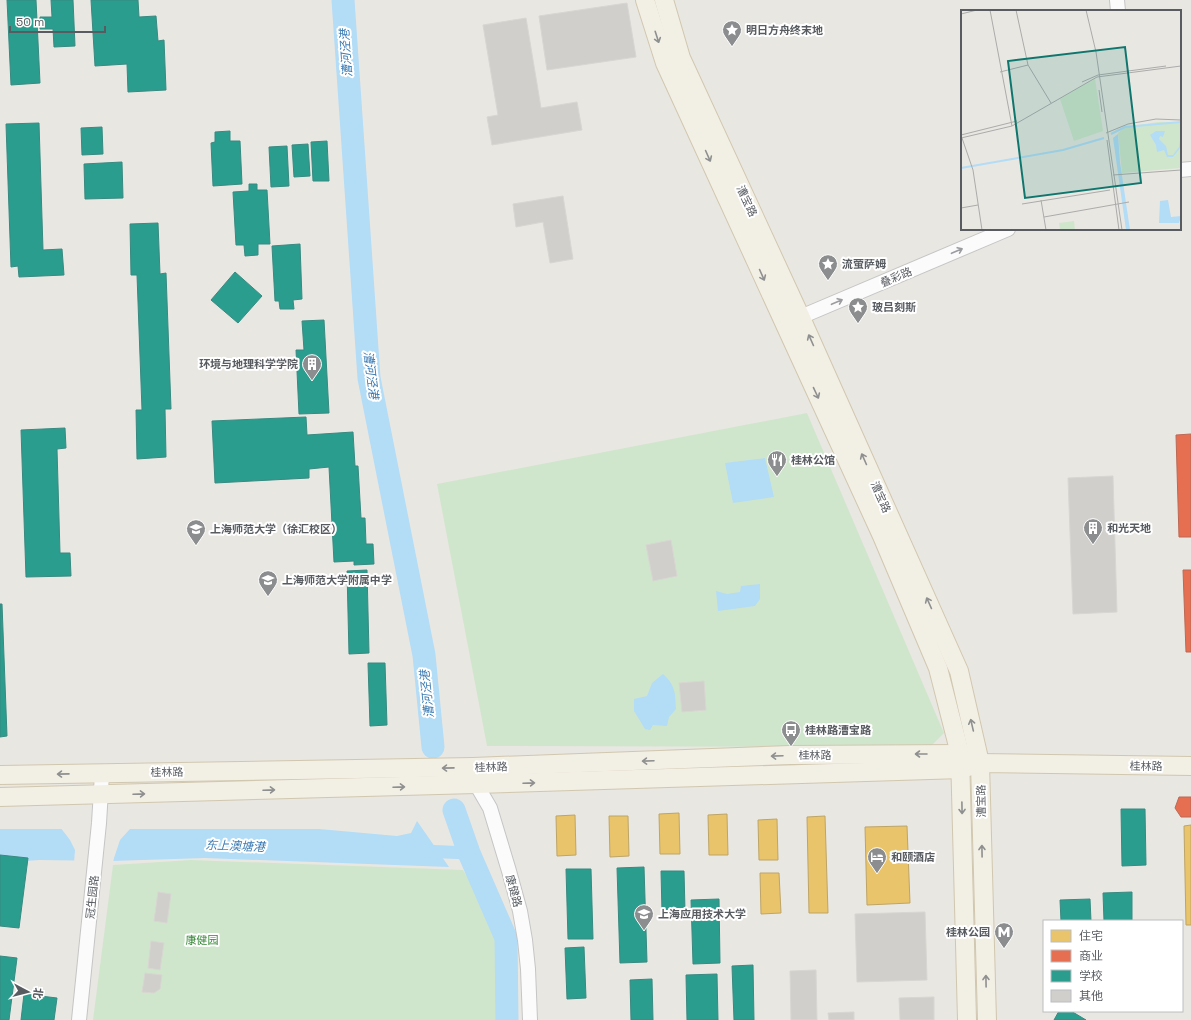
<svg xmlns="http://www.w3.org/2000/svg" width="1191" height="1020" viewBox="0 0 1191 1020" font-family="'Space Grotesk','Noto Sans SC',sans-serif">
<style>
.green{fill:#d0e6cc}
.water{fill:#b3dcf6}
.pier{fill:#e9e7e2}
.homes{fill:#e9c46a;stroke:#bea567}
.shops{fill:#e76f51;stroke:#bc6956}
.schools{fill:#2a9d8f;stroke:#388a81}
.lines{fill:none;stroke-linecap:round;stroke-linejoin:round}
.canal{stroke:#b3dcf6;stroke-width:13}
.river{stroke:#b3dcf6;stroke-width:23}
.building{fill:#d0cfcc;stroke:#d8d6d2}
.minor-casing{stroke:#c5c5c5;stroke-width:16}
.major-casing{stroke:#d1c7af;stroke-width:20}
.minor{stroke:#fcfbfb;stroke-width:14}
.major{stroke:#f2efe5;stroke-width:18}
.oneway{stroke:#8e8f8f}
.oneway2{stroke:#9a9c9f}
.labels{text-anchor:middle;stroke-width:4;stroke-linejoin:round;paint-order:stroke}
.poi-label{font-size:11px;font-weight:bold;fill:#585c61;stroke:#fff;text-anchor:start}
.street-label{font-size:11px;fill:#585c61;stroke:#fff}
.park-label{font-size:11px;fill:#338533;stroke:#fff}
.water-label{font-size:12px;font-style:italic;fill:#3979b2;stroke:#fff}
.inset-river{fill:none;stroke:#b3dcf6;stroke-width:2}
.inset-road{fill:none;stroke:#ababaa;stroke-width:1}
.view{fill:#0f766e;fill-opacity:0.15;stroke:#0f766e;stroke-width:2}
.inset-edge{fill:none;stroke:#585c61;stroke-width:2}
</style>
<rect width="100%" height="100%" fill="#e9e7e2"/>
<g class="green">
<path d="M807,413L944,733L930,747L487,746L437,484Z"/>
<path d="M191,860L463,870L506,938L507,1020H93L113,865Z"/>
</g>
<g class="water">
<path d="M765,458L774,497L733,503L725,463Z"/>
<path d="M760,584V599L755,606L718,611L716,591L727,594L740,592L741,586Z"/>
<path d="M663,674C676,686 675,693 676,709L669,717L667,726L653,725L650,730L645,729L634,711V699L647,696L652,683Z"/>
<path d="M417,821L449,867L205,858L111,861L39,860L0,863V829H319L397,836L411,833Z"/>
</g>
<path class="pier" d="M60,827H135L130,829L120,840L114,858L113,863H74L75,850L70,840Z"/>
<g class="homes">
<path d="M679,813L680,854H660L659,814Z"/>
<path d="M727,814L728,855H709L708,815Z"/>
<path d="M575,815L576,855L557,856L556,816Z"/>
<path d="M609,816H628L629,856L610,857Z"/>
<path d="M825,816L828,913H809L807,817Z"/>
<path d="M777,819L778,860H759L758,820Z"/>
<path d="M1191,825V925H1186L1184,826Z"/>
<path d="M907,826L910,903L867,905L865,827Z"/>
<path d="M760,873H779L781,913L761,914Z"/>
</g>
<g class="shops">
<path d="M1191,434V537H1179L1176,435Z"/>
<path d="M1183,570H1191V652H1186Z"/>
<path d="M1179,797H1191V817H1181L1175,808Z"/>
</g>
<g class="schools">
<path d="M7,0H36L40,83L11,85Z"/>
<path d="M51,0H73L75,46L54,47L53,29H40V17H52Z"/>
<path d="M91,0H138L139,17L156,16L158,41L164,40L166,90L128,92L127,64L95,66Z"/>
<path d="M39,123L43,250L62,249L64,275L19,277L18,266L11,267L6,124Z"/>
<path d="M102,127L103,154L82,155L81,128Z"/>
<path d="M230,131V141H240L242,184L213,186L211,143L215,142V132Z"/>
<path d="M327,141L329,181H313L311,142Z"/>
<path d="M308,144L310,176L294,177L292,145Z"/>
<path d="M287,146L289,186L271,187L269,147Z"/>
<path d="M122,162L123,198L85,199L84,164Z"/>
<path d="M249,184H257V190H267L270,244H258V255L245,256L244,245H236L233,192L249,191Z"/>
<path d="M158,223L160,274L166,273L171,409H165L166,457L137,459L136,410H142L137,275H131L130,224Z"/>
<path d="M300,244L302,299L293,300L294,309H280L279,301H275L272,246Z"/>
<path d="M235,272L262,296L238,323L211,300Z"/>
<path d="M324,320L329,413L299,414L296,350H304L302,321Z"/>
<path d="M306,417L307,435L353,432L355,466H358L361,518H365L366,544H373L374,564L354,565V561L334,562L329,467L309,469V478L215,483L212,421Z"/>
<path d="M65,428L66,448L57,449L60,553H70L71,576L26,577L21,430Z"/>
<path d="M367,570L369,653L349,654L347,571Z"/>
<path d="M0,604H2L7,736L0,737Z"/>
<path d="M368,663H385L387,725L370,726Z"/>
<path d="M1121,809H1145L1146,865L1122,866Z"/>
<path d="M0,855L28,858L19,928L0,926Z"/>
<path d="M644,867L647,962L620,963L617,868Z"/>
<path d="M566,869H591L593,939H568Z"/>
<path d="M661,871H684L685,911L662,912Z"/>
<path d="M1132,892V921H1104L1103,893Z"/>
<path d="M719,899L720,963L693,964L691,900Z"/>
<path d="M1090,899L1091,921H1061L1060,900Z"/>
<path d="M584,947L586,998L567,999L565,948Z"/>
<path d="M0,956L17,958L9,1020H0Z"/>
<path d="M753,965L754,1020H734L732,966Z"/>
<path d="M717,974L718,1020H687L686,975Z"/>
<path d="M652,979L653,1020H631L630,980Z"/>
<path d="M24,994L57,998L54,1020H21Z"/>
<path d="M1059,1011H1071L1086,1020H1054Z"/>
</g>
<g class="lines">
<path class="canal" d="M422,851L469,853"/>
<g class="river">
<path d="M343,0L369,378L424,655L433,747"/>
<path d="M454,810L469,853L506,938L507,1020"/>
</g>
</g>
<g class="building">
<path d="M627,3L636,57L547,70L539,16Z"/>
<path d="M526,18L541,108L577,102L582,130L492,145L487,117L498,115L483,25Z"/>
<path d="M563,196L573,259L550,263L543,222L516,227L513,204Z"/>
<path d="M1113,476L1117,612L1073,614L1068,478Z"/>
<path d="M671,540L677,576L653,581L646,545Z"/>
<path d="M704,681L706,710L682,712L679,683Z"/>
<path d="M158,892L171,894L167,923L154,921Z"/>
<path d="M925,912L927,980L857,982L855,914Z"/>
<path d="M151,941L164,943L160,970L148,968Z"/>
<path d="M816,970L817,1020H791L790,971Z"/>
<path d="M145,973L162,975L160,989L154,993L142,992Z"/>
<path d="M934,997V1020H900L899,998Z"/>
<path d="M854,1012V1020H829L828,1013Z"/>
</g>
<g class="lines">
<defs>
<g id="minor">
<path d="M1117,0L1118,11"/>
<path d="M1180,170L1191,169"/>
<path d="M791,321L1008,229"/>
<path d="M474,775L476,784L490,808L509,871L520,911L525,940L528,969L530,1020"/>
<path d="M79,1020L99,823L102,774"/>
</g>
<g id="major">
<path d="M645,0L665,63L882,536L938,668L960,754L967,1020"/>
<path d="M664,0L681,58L801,318L959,671L980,763L987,1020"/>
<path d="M0,775L473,767L790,755L960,754L971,759"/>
<path d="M0,797L476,784L962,769L980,763L1191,766"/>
</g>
</defs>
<use href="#minor" class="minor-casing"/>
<use href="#major" class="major-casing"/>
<use href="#minor" class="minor"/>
<use href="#major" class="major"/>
</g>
<defs><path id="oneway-shaft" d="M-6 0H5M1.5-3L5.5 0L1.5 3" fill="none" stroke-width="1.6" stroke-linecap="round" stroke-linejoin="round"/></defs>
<g class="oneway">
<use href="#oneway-shaft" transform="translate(657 37) rotate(72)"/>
<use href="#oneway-shaft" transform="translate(708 156) rotate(66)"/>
<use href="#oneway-shaft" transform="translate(762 275) rotate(66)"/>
<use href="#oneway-shaft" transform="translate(811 340) rotate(-114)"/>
<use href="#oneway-shaft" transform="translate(816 393) rotate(65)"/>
<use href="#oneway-shaft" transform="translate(864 459) rotate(-114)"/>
<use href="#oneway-shaft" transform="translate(929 603) rotate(-114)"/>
<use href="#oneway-shaft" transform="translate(972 725) rotate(-103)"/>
<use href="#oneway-shaft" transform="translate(921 754) rotate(180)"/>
<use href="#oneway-shaft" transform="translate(777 756) rotate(178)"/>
<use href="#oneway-shaft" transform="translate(648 761) rotate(178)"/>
<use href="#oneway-shaft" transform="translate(448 768) rotate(179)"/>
<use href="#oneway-shaft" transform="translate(63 774) rotate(179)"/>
<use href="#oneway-shaft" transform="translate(529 783) rotate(-2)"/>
<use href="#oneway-shaft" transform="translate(399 787) rotate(-2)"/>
<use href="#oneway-shaft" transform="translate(269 790) rotate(-2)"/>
<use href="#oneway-shaft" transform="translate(139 794) rotate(-2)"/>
<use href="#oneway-shaft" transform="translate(962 808) rotate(89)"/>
<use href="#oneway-shaft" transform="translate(982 851) rotate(-91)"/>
<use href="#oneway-shaft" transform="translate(986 981) rotate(-91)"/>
</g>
<g class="oneway2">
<use href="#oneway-shaft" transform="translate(957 251) rotate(-23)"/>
<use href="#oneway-shaft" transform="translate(837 302) rotate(-23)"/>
</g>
<defs>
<symbol id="sight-pin" viewBox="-11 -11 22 30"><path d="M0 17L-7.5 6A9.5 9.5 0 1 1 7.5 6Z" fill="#8b8d8e" stroke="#fff"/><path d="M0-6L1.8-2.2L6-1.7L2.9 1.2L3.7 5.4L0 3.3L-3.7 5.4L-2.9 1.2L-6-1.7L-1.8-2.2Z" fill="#fff"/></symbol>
<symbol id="building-pin" viewBox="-11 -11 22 30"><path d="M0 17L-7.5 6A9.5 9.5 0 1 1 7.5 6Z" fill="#8b8d8e" stroke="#fff"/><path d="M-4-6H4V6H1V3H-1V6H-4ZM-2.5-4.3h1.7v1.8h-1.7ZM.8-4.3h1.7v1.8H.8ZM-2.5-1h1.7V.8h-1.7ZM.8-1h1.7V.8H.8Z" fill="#fff"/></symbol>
<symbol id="restaurant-pin" viewBox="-11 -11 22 30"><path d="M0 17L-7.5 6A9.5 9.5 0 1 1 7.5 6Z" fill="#8b8d8e" stroke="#fff"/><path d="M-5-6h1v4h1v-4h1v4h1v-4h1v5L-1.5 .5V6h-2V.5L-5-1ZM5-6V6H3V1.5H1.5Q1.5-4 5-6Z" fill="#fff"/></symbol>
<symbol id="university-pin" viewBox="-11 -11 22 30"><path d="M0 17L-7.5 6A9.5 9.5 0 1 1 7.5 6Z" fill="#8b8d8e" stroke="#fff"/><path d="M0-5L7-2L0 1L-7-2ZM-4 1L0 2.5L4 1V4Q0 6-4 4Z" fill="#fff"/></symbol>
<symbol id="school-pin" viewBox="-11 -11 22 30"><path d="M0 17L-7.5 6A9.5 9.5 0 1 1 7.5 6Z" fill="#8b8d8e" stroke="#fff"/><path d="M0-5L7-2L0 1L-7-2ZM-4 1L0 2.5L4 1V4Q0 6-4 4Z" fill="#fff"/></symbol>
<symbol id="bus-pin" viewBox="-11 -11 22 30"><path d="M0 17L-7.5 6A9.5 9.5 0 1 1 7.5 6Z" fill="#8b8d8e" stroke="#fff"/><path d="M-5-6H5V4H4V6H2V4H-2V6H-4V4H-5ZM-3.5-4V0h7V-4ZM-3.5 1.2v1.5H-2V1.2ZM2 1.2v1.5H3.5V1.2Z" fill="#fff"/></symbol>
<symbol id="hotel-pin" viewBox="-11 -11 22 30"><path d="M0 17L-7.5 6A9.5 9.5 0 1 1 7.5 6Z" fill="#8b8d8e" stroke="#fff"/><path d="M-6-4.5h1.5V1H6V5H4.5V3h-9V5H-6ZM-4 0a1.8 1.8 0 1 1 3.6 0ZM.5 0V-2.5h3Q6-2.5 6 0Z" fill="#fff"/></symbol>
<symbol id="metro-pin" viewBox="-11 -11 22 30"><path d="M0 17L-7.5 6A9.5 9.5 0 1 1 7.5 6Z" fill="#8b8d8e" stroke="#fff"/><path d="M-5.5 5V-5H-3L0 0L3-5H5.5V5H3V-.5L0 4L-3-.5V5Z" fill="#fff"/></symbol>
</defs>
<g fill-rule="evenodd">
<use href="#sight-pin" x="721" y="19" width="22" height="30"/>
<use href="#sight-pin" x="817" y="253" width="22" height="30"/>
<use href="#sight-pin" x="847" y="296" width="22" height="30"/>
<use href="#building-pin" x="301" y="353" width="22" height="30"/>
<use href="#restaurant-pin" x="766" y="449" width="22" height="30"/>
<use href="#building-pin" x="1082" y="517" width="22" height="30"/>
<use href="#university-pin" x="185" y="518" width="22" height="30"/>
<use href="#school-pin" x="257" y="569" width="22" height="30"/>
<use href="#bus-pin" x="780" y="719" width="22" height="30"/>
<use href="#hotel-pin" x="866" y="846" width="22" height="30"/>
<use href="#university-pin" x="633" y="903" width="22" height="30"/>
<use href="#metro-pin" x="993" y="921" width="22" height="30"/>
</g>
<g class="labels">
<g class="poi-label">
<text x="746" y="34">明日方舟终末地</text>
<text x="842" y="268">流萤萨姆</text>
<text x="872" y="311">玻吕刻斯</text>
<text x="298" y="368" text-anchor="end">环境与地理科学学院</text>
<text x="791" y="464">桂林公馆</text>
<text x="1107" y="532">和光天地</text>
<text x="210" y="533">上海师范大学（徐汇校区）</text>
<text x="282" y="584">上海师范大学附属中学</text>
<text x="805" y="734">桂林路漕宝路</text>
<text x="891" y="861">和颐酒店</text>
<text x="658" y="918">上海应用技术大学</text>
<text x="990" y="936" text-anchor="end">桂林公园</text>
</g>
<g class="street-label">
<text transform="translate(747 201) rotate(65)" y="4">漕宝路</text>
<text transform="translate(896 277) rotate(-23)" y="4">叠彩路</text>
<text transform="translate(881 497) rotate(66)" y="4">漕宝路</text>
<text x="815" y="759">桂林路</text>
<text transform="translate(1146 766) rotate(1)" y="4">桂林路</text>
<text transform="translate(491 767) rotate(-2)" y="4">桂林路</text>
<text transform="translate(167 772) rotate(-1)" y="4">桂林路</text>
<text transform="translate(981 801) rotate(-91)" y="4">漕宝路</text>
<text transform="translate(514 891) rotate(75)" y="4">康健路</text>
<text transform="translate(92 897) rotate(-84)" y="4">冠生园路</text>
</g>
<g class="park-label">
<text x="202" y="944">康健园</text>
</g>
<g class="water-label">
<text transform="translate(346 53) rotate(-94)" y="4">漕河泾港</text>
<text transform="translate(371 375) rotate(83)" y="4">漕河泾港</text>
<text transform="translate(427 694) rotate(-96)" y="4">漕河泾港</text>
<text transform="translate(235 846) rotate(2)" y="4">东上澳塘港</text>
</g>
</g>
<g transform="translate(961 10)">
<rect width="220" height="220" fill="#e9e7e2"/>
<path d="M134,69L142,121L113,131L99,89ZM197,112H220V158L161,163L157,123L164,117ZM113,211L114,220H99L98,213Z" fill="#d0e6cc"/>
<path d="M195,121H204L202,127L199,126L198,129L205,136L207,145H212L218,137L220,124V137L212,147H206L203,140L196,142L195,135L189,125ZM157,124L159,152L169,220H165L152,128ZM207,190L210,207L220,206L218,213H198L199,191Z" fill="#b3dcf6"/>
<path class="inset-river" d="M150,124L164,117L220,112M0,158L102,140L143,128"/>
<path class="inset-road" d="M29,0L51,116M55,0L67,55L90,93M125,0L135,42L161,220M0,4L16,0M39,62L67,55M121,72L137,65L205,56M138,80L141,102M145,123L167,114L195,109L220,110M0,125L56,111M0,128L51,116L136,67L220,56M1,128L12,160L21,220M146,130L158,220M152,165L220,160M80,190L85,220M61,194L149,180M0,198L17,195M83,207L168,192"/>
<path class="view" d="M164,37L180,173L64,188L47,51Z"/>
<rect width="220" height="220" class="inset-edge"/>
</g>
<rect x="1043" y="920" width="140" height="92" fill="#ffffff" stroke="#bcbec0"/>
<rect x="1051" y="930" width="20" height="12" fill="#e9c46a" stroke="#bcbec0"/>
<text x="1079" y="940" font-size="12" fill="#585c61">住宅</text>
<rect x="1051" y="950" width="20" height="12" fill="#e76f51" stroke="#bcbec0"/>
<text x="1079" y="960" font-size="12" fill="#585c61">商业</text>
<rect x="1051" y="970" width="20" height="12" fill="#2a9d8f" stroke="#bcbec0"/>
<text x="1079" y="980" font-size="12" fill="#585c61">学校</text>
<rect x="1051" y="990" width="20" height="12" fill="#d0cfcc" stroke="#bcbec0"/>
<text x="1079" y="1000" font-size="12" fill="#585c61">其他</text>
<g transform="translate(28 992) rotate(97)" stroke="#ffffff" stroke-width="3" paint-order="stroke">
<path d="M0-3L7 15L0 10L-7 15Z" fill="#585c61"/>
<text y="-6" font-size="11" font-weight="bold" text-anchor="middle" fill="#585c61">北</text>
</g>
<path d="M10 26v6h95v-6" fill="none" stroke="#585c61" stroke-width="2"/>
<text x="16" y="26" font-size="12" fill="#585c61" stroke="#ffffff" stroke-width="3" paint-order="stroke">50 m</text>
</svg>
